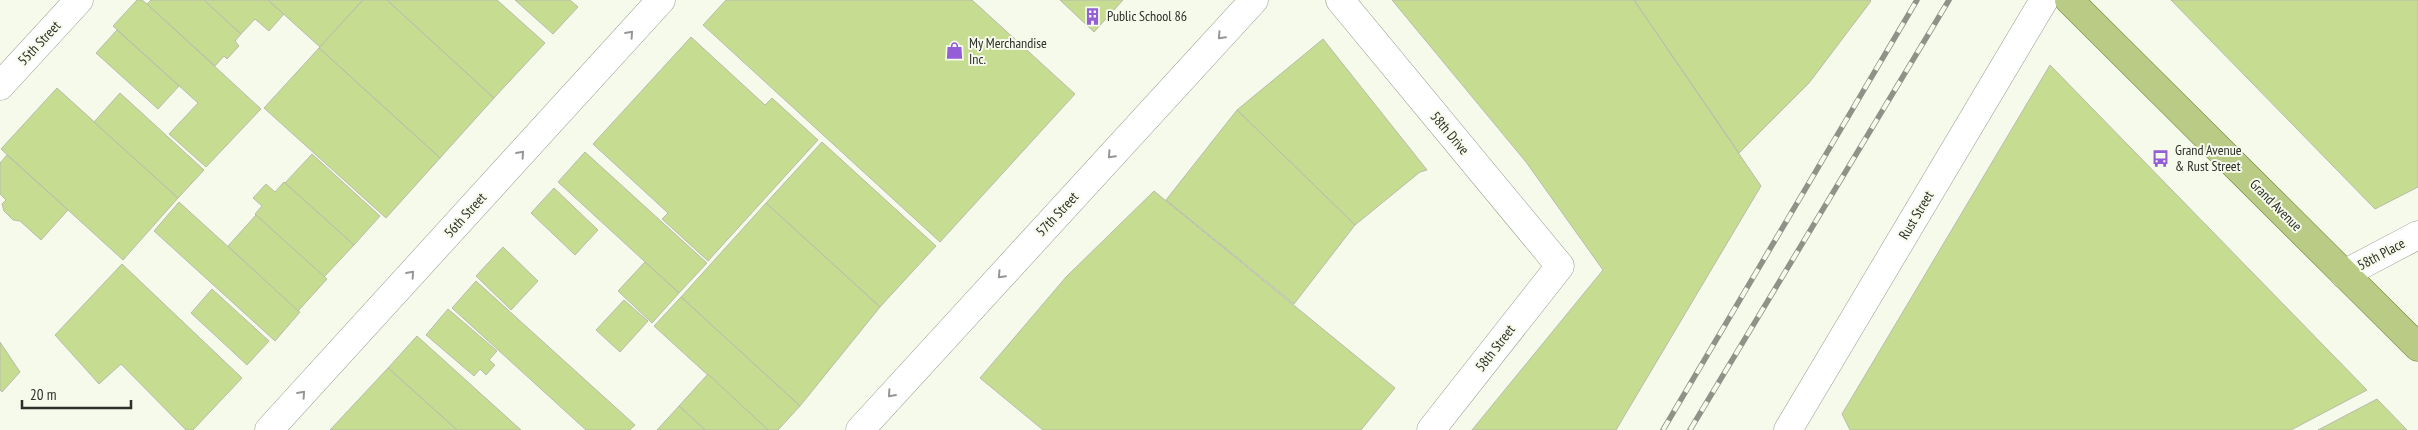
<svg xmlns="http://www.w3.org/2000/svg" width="2418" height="430" viewBox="0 0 2418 430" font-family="'PT Sans Narrow',sans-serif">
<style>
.building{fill:#c6dc91;stroke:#b8bcae}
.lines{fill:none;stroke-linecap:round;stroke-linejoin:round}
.minor-casing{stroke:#979c8e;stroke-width:29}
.secondary-casing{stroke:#979c8e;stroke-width:29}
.primary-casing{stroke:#6b7e30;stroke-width:29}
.minor{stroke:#fff;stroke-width:28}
.secondary{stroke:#fff;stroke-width:28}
.primary{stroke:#bacb85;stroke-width:28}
.rail-casing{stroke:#8e9287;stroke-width:5.5}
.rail{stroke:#f5faeb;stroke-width:4;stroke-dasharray:11;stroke-linecap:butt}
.oneway{stroke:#969794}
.labels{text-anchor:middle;stroke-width:4;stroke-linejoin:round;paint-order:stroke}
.poi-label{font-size:14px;fill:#2d2f29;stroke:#f5faeb;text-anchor:start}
.street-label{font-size:14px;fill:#2d2f29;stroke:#f5faeb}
</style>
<rect width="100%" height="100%" fill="#f5faeb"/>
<g class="building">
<path d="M137,0H142L147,4L261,109L206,167L169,134L198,103L113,26Z"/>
<path d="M151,0H204L241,34L235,41L239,46L227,59L224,56L215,66L147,4Z"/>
<path d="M204,0H268L284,14L269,31L255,19L241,34Z"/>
<path d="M268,0H363L320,47Z"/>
<path d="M363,0H387L494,98L440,158L319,48Z"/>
<path d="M387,0H497L545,43L494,98Z"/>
<path d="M515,0H570L578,7L553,34Z"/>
<path d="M726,0H972L1075,94L940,242L703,25Z"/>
<path d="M1060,0H1123L1094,32Z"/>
<path d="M1392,0H1634L1761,186L1616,430H1472L1603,270L1526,162Z"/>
<path d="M1634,0H1870L1871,1L1809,83L1739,153Z"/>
<path d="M2171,0H2418V187L2375,209Z"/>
<path d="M117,30L179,86L158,109L96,53Z"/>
<path d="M691,37L765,105L772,98L818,140L708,261L662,219L668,213L593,144Z"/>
<path d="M1323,39L1427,170L1420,172L1355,225L1237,110Z"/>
<path d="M319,48L440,158L386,218L264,108Z"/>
<path d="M2050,65L2367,390L2291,430H1850L1842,414Z"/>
<path d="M57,88L178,198L123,260L1,149Z"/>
<path d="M120,93L204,170L178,198L94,122Z"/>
<path d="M1237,110L1355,225L1294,304L1166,200Z"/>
<path d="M822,142L936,246L880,307L766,203Z"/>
<path d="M585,152L707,263L679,293L558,182Z"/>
<path d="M312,154L380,216L354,245L285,183Z"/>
<path d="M7,155L68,210L41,240L20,221L13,220L4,211L2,204L6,200L0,194V163Z"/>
<path d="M284,182L354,245L324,277L255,214L262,206L253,198L266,184L275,192Z"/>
<path d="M554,188L598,230L575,255L531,213Z"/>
<path d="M1154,191L1395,388L1361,430H1043L980,378L1066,277Z"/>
<path d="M179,202L300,312L275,341L154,231Z"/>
<path d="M766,203L880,307L800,406L681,297Z"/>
<path d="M256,215L327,279L298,311L228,246Z"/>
<path d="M503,247L538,281L511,310L476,276Z"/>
<path d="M645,262L679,293L652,323L618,291Z"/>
<path d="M122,264L242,378L193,430H186L121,364L99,384L55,335Z"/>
<path d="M476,281L635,425L630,430H586L452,308Z"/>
<path d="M212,289L269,341L247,365L191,313Z"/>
<path d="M681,297L800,406L778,430H768L654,326Z"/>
<path d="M624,300L648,321L620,352L596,330Z"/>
<path d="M448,309L497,351L489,360L495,365L486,375L480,369L474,376L426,335Z"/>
<path d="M417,336L521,430H457L388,368Z"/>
<path d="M0,342L20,372L2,392L0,390Z"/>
<path d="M388,368L457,430H330Z"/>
<path d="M708,374L768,430H705L679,406Z"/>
<path d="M2377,399L2407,430H2318Z"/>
<path d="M679,406L705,430H657Z"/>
</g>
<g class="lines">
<defs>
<g id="minor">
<path d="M1340,0L1560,266L1431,430"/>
<path d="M2344,274L2418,235"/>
<path d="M269,430L661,0"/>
<path d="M860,430L1254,0"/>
</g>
<g id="secondary">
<path d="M0,86L79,0"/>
<path d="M1788,430L2044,0"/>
</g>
<path id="primary" d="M2069,0L2418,347"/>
</defs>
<use href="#minor" class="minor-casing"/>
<use href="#secondary" class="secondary-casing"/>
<use href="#primary" class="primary-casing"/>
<use href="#minor" class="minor"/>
<use href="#secondary" class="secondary"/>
<use href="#primary" class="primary"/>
<defs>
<g id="rail">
<path d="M1663,430L1917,0"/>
<path d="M1690,430L1949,0"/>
</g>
</defs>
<use href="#rail" class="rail-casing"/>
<use href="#rail" class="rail"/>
</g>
<defs><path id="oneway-chevron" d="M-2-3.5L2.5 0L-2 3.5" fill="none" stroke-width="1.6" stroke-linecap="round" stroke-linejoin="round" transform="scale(1.25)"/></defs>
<g class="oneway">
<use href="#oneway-chevron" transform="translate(630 34) rotate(-48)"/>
<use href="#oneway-chevron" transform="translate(1221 36) rotate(133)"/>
<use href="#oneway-chevron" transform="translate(521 154) rotate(-48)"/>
<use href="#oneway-chevron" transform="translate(1111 155) rotate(133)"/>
<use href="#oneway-chevron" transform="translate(411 274) rotate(-48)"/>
<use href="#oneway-chevron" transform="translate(1001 275) rotate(133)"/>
<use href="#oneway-chevron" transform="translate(302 394) rotate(-48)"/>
<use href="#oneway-chevron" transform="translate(891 394) rotate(132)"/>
</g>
<defs>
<symbol id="building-bare" viewBox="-9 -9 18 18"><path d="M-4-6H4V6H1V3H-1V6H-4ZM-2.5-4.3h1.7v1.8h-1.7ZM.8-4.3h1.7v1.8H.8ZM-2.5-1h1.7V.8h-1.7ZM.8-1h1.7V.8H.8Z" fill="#945ed6" stroke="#f5faeb" stroke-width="2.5" paint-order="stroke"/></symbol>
<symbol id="shop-bare" viewBox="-9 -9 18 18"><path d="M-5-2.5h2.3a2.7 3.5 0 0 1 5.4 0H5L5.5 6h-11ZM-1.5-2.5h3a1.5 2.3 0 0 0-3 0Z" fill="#945ed6" stroke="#f5faeb" stroke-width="2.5" paint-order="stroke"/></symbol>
<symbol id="bus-bare" viewBox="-9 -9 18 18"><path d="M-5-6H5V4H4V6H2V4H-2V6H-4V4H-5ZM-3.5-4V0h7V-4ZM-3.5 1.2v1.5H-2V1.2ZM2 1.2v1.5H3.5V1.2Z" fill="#945ed6" stroke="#f5faeb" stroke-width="2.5" paint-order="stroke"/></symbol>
</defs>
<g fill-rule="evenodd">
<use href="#building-bare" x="1080" y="4" width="25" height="25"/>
<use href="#shop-bare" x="942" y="38" width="25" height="25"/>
<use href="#bus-bare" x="2148" y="146" width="25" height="25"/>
</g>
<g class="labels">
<g class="poi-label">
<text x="1107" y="21">Public School 86</text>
<text x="969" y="48">My Merchandise<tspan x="969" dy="16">Inc.</tspan></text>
<text x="2175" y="155">Grand Avenue<tspan x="2175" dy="16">&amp; Rust Street</tspan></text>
</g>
<g class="street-label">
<text transform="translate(39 43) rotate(-47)" y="5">55th Street</text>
<text transform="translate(1450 133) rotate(50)" y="5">58th Drive</text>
<text transform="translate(2276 205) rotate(45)" y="5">Grand Avenue</text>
<text transform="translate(1057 214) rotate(-47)" y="5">57th Street</text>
<text transform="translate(465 215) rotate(-48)" y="5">56th Street</text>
<text transform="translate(1916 215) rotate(-59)" y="5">Rust Street</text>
<text transform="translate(2381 254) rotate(-28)" y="5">58th Place</text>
<text transform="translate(1495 348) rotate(-52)" y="5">58th Street</text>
</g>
</g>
<path d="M22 400v8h109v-8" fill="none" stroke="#2d2f29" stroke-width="2.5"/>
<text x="30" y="400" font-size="15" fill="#2d2f29" stroke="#f5faeb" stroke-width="4" paint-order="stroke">20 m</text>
</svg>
